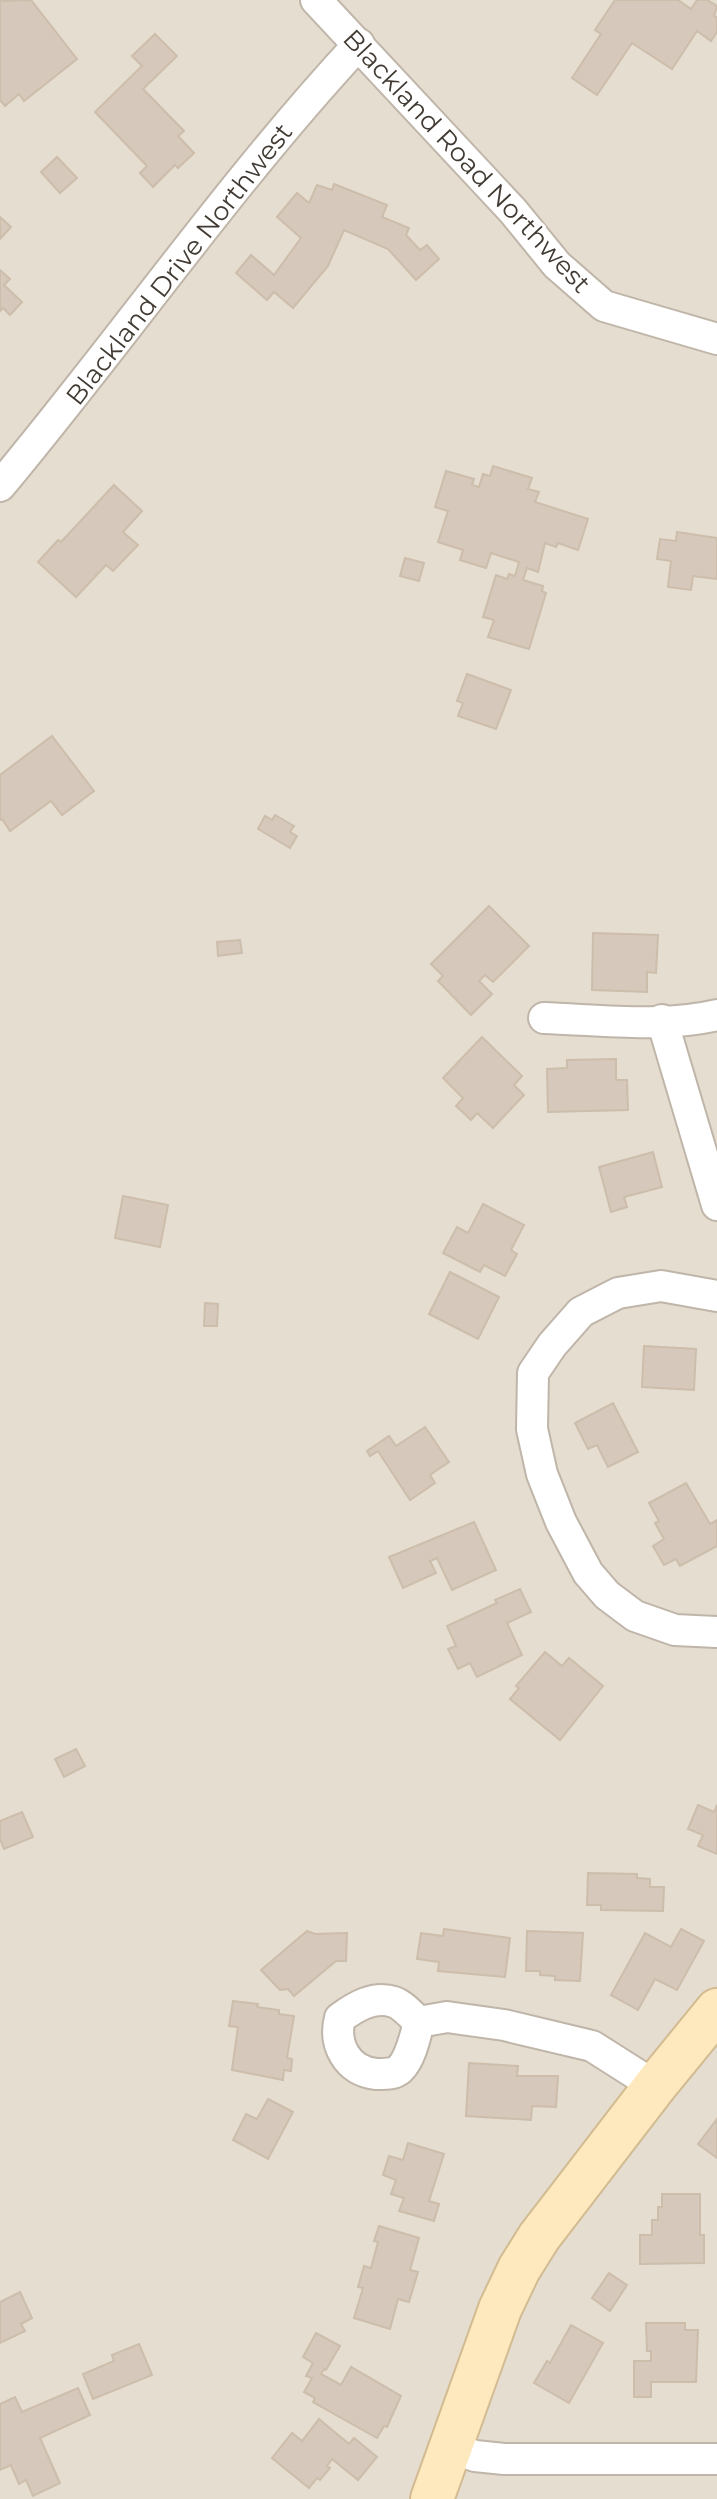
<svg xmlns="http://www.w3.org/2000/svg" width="717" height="2499" viewBox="0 0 717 2499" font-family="Montserrat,sans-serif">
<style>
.residential{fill:#e5ddd0}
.building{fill:#d6c8bb;stroke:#cdbdab;stroke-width:2}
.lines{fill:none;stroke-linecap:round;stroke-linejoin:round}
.street-casing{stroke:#bfb5a8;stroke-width:34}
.secondary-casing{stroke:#d2bb91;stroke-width:46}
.street{stroke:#fff;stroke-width:30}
.secondary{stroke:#fee9bf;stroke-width:42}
.labels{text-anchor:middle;stroke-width:6;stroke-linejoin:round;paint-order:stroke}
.street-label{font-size:26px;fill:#423b33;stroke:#fff}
</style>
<rect width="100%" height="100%" fill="#f1ebe2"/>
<rect class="residential" x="0" y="0" width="717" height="2499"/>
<g class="building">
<path d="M31,0L77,59L24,101L19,94L5,106L0,100V1Z"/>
<path d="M615,0H678L691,9L697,0H707L717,6L714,16L717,17V32L711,41L697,31L672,69L632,43L597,95L572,78L601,34L595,30Z"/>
<path d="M155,34L177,56L143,89L184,131L178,136L194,153L178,168L175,165L153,187L140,173L147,166L95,112L142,66L132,56Z"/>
<path d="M57,157L77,178L60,193L41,172Z"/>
<path d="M334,184L387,205L382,217L409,228L406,235L420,250L427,245L439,259L416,280L388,249L344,230L328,266L293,308L274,292L267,300L236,273L251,255L274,275L301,238L277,217L297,193L309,203L317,185L332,190Z"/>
<path d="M0,217L11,227L0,239Z"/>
<path d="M0,270L10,279L4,285L22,302L10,315L3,308L0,311Z"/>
<path d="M493,466L532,478L528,489L539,492L535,502L588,519L578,550L558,543L556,547L545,543L538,572L527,568L523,580L543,586L542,591L546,593L529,649L488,637L494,620L483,617L496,575L507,579L509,574L515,576L519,562L491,553L486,568L460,560L463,550L438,542L448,511L435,507L446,471L474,479L472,485L479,487L483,474L490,476Z"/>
<path d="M114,485L142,511L123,532L138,545L113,571L106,565L76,597L38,562L58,540L61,542Z"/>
<path d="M677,532L717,538V579L693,576L691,590L668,587L671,561L657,559L660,539L676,541Z"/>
<path d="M405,558L424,563L419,581L400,576Z"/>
<path d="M467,674L511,690L496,729L458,716L463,703L457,701Z"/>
<path d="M52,736L94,791L62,815L51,801L10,831L2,819L0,820V775Z"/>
<path d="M275,815L294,826L290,832L297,836L290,848L258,829L265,816L272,820Z"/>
<path d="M489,906L529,946L493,982L485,975L479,981L492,994L471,1015L438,981L443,976L431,964Z"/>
<path d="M593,933L658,935L656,973L647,972V992L592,990Z"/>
<path d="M240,940L242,953L218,956L217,942Z"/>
<path d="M482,1037L522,1076L514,1085L524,1095L493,1128L477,1113L471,1120L456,1106L463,1098L443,1078Z"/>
<path d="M616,1059V1080H627L628,1110L548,1112L547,1069L567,1068V1060Z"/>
<path d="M653,1152L662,1187L624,1197L627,1207L611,1212L599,1167Z"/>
<path d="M123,1196L168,1205L160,1247L115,1238Z"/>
<path d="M483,1204L524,1225L511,1250L517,1254L505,1276L484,1265L480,1272L443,1253L457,1227L468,1233Z"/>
<path d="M450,1272L499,1297L478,1339L429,1314Z"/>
<path d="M205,1303L218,1304L217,1326H204Z"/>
<path d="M644,1346L696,1349L694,1390L642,1387Z"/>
<path d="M613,1403L638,1452L608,1467L597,1445L588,1449L575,1423Z"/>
<path d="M425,1427L449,1462L430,1475L435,1483L410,1500L378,1451L370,1456L367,1451L389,1436L396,1446Z"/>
<path d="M686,1483L710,1524L717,1520V1546L680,1566L676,1559L664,1565L653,1546L664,1539L655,1523L659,1521L649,1503Z"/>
<path d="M474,1522L496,1570L452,1590L437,1558L430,1561L436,1573L403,1588L389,1557Z"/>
<path d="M520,1589L531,1612L507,1623L522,1655L477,1677L470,1663L458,1669L448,1649L456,1646L447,1626L497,1603L495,1600Z"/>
<path d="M545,1652L562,1666L569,1658L603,1686L560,1740L510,1699L519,1688L516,1686Z"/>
<path d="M76,1749L85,1766L64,1777L55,1759Z"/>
<path d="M698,1805L714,1812L717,1805V1854L698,1846L703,1835L688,1829Z"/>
<path d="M22,1812L33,1837L4,1849L0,1839V1821Z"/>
<path d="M588,1873L637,1874V1878L650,1879V1887H664L663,1911L601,1910V1905H587Z"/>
<path d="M444,1929L510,1938L505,1977L438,1971L439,1962L417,1959L421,1933L443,1936Z"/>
<path d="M681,1929L704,1941L677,1990L655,1979L638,2010L611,1995L645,1933L671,1947Z"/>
<path d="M307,1931L315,1934L347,1933L346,1961H336L294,1996L288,1989L280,1990L261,1970Z"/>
<path d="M527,1931L583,1933L580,1981L555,1980V1976L540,1975V1971H526Z"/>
<path d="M233,2001L258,2004L257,2007L279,2010V2014L294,2016L287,2058L292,2059L291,2071L284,2070L283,2080L232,2070L238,2027L229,2026Z"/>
<path d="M469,2063L518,2066L517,2076H558L556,2107L532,2106L531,2120L466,2116Z"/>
<path d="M268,2099L293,2112L268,2159L233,2140L246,2114L257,2119Z"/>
<path d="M717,2119V2158L698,2144Z"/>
<path d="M408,2143L444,2154L429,2201L439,2204L434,2221L399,2211L404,2198L391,2194L396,2180L383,2175L389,2156L403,2160Z"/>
<path d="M662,2194H700V2235H704V2263L640,2264V2235H652V2220H658V2207H662Z"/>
<path d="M379,2226L419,2238L410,2270L418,2272L409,2302L398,2299L390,2329L354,2318L363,2288L358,2287L364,2266L371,2268L378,2242L374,2241Z"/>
<path d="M609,2273L627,2285L610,2311L592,2298Z"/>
<path d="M20,2292L32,2318L21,2324L25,2331L0,2343V2302Z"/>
<path d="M646,2323H685V2330H698L696,2382H651V2397H634V2361H651V2351H647Z"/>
<path d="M571,2325L603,2343L569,2403L534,2383L547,2361L550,2363Z"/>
<path d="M316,2333L340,2346L326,2370L324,2369L321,2374L341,2385L351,2367L401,2396L387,2427L384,2426L377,2438L313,2402L315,2398L304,2392L312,2378L306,2376L313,2363L303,2357Z"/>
<path d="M139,2344L152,2375L93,2399L83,2374L114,2361L112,2355Z"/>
<path d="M78,2388L90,2415L40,2438L60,2483L33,2496L26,2480L19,2484L11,2465L0,2470V2404L15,2397L22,2412Z"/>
<path d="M319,2419L349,2444L354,2438L377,2457L358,2480L332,2459L327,2466L330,2468L320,2480L317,2478L309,2488L272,2458L292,2433L302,2441Z"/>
</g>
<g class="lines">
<defs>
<g id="street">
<path d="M316,0L513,211L557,265L604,306L717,339"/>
<path d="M0,486C122,340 230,183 359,44"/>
<path d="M544,1018C600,1020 662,1028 717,1015"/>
<path d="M662,1020L717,1205"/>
<path d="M717,1296L661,1286L618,1293L581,1312L552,1345L533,1373L532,1429L542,1474L561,1522L588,1573L607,1595L635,1616L675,1630L717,1632"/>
<path d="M419,2022C415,2037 411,2058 400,2069C393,2075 384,2074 376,2074C347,2071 333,2044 340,2018C355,2007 374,1995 394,2002C403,2005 412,2016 419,2022L447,2017L504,2025L592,2046L655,2086"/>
<path d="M452,2448L475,2456L504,2459H717"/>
</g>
<path id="secondary" d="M432,2499L500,2309L519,2269L539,2237L655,2086L717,2010"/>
</defs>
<use href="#street" class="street-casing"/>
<use href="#secondary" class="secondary-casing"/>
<use href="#street" class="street"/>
<use href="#secondary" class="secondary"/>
</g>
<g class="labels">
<g class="street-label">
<text transform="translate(467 161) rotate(47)" y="9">Blackland Road Northwest</text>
<text transform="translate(179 264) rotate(-52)" y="9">Blackland Drive Northwest</text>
</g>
</g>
</svg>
